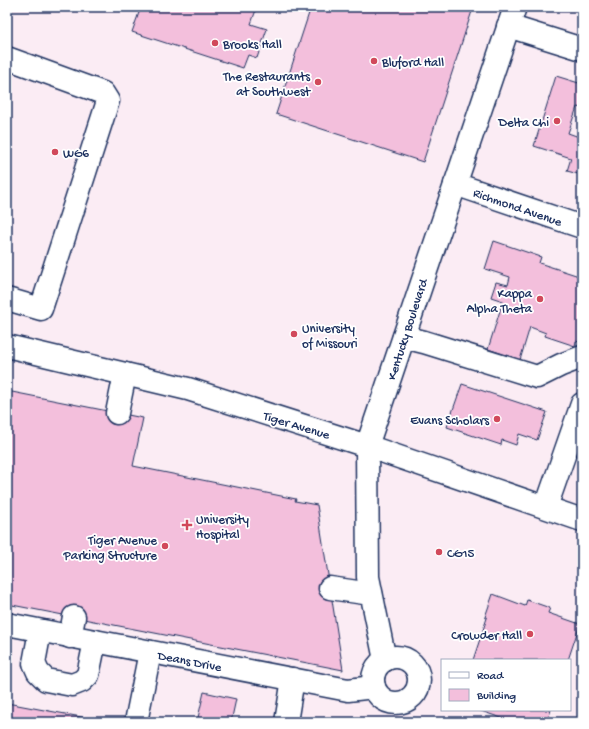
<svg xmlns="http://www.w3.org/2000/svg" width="589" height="729" viewBox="0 0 589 729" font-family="'Gochi Hand',sans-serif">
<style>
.built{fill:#fbecf4;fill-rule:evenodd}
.building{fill:#f3bfdc;stroke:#1b2f5e}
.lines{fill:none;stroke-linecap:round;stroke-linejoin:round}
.minor-casing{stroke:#1b2f5e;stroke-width:25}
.minor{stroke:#fff;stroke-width:22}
.poi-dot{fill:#d1495b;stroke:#fff;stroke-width:1.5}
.labels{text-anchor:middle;stroke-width:3.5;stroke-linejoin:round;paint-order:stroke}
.poi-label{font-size:13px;fill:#1b2f5e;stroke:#fff;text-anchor:start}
.street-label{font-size:13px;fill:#1b2f5e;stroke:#fff}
</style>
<rect width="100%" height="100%" fill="#fff"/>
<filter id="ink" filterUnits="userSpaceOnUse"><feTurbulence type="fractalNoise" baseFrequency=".025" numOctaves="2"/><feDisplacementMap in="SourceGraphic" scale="8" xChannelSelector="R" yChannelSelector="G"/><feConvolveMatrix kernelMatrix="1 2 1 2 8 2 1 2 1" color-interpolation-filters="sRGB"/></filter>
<g filter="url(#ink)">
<path class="built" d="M7,7H582V722H7ZM442,660H570V710H442Z"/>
<g class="building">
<path d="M141,7H257L251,24L267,29L257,58L248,55L243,68L132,32Z"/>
<path d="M311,7L473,8L423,162L276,114Z"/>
<path d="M556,76L582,84V108L577,107L568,133L582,138V175L567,171L571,158L534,146Z"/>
<path d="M494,241L541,257L539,263L582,277V343L576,341L575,346L545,336L546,333L530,327L520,360L488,349L503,301L491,297L496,282L508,285L510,277L485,269Z"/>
<path d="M462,384L547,412L537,440L519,434L516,445L502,440L501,445L447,427Z"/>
<path d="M7,391L143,418L133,466L296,499L295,501L317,505L343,670L7,604Z"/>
<path d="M493,594L525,606L527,600L550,608L548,613L580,624L568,660H473L487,618L485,617Z"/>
<path d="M204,692L236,699L231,722H197Z"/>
<path d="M7,703L97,720V722H7Z"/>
<path d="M478,710H551L547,722H513Z"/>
</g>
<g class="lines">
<defs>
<g id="minor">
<path d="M508,26L582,49"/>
<path d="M7,58L103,93L108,101L41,309L7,299"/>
<path d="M455,184L582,227"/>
<path d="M404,337L424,342L537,377L561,365L582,357"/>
<path d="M7,346L188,389L367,446L582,520"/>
<path d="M117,413L125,374"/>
<path d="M546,507L582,404"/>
<path d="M330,588L371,594"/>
<path d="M7,624L348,690L374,687"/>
<path d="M40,631L34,663L38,672L46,680L72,685L82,681L88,675L95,641"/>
<path d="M70,637L74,617"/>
<circle cx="396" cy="680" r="23"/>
<path d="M385,660L368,577L367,446L515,7"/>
<path d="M136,722L150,652"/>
<path d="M286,722L293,679"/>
</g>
</defs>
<use href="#minor" class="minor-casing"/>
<use href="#minor" class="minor"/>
</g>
</g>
<g class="poi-dot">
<circle cx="215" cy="43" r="4"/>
<circle cx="374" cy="61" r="4"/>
<circle cx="318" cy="82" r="4"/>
<circle cx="557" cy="121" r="4"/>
<circle cx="55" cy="152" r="4"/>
<circle cx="540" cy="299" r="4"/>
<circle cx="294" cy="334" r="4"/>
<circle cx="497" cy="419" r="4"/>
<path d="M185 519h4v4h4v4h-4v4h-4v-4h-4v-4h4z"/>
<circle cx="165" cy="546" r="4"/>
<circle cx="439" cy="552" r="4"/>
<circle cx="530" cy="634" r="4"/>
</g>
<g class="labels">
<g class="poi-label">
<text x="223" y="48">Brooks Hall</text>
<text x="382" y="66">Bluford Hall</text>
<text x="310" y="80" text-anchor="end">The Restaurants<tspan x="310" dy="15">at Southwest</tspan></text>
<text x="549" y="126" text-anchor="end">Delta Chi</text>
<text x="63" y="157">WG6</text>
<text x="532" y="297" text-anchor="end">Kappa<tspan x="532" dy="15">Alpha Theta</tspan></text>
<text x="302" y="332">University<tspan x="302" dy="15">of Missouri</tspan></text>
<text x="489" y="424" text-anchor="end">Evans Scholars</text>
<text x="196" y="523">University<tspan x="196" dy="15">Hospital</tspan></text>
<text x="157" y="544" text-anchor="end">Tiger Avenue<tspan x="157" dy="15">Parking Structure</tspan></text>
<text x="447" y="557">CG15</text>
<text x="522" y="639" text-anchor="end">Crowder Hall</text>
</g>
<g class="street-label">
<text transform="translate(518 206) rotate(19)" y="5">Richmond Avenue</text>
<text transform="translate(406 329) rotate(-72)" y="5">Kentucky Boulevard</text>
<text transform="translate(297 424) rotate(17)" y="5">Tiger Avenue</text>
<text transform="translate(190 660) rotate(11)" y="5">Deans Drive</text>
</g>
</g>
<rect width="589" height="729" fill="none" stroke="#fff" stroke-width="24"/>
<rect x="12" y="12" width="565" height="705" fill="none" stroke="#1b2f5e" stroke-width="1.5" filter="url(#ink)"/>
<rect x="441" y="659" width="130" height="52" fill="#ffffff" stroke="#a4acbf"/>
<rect x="449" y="672" width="20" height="6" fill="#ffffff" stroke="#a4acbf"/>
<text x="477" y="679" font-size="12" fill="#1b2f5e">Road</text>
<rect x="449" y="689" width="20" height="12" fill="#f3bfdc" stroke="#a4acbf"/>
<text x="477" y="699" font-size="12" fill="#1b2f5e">Building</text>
</svg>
